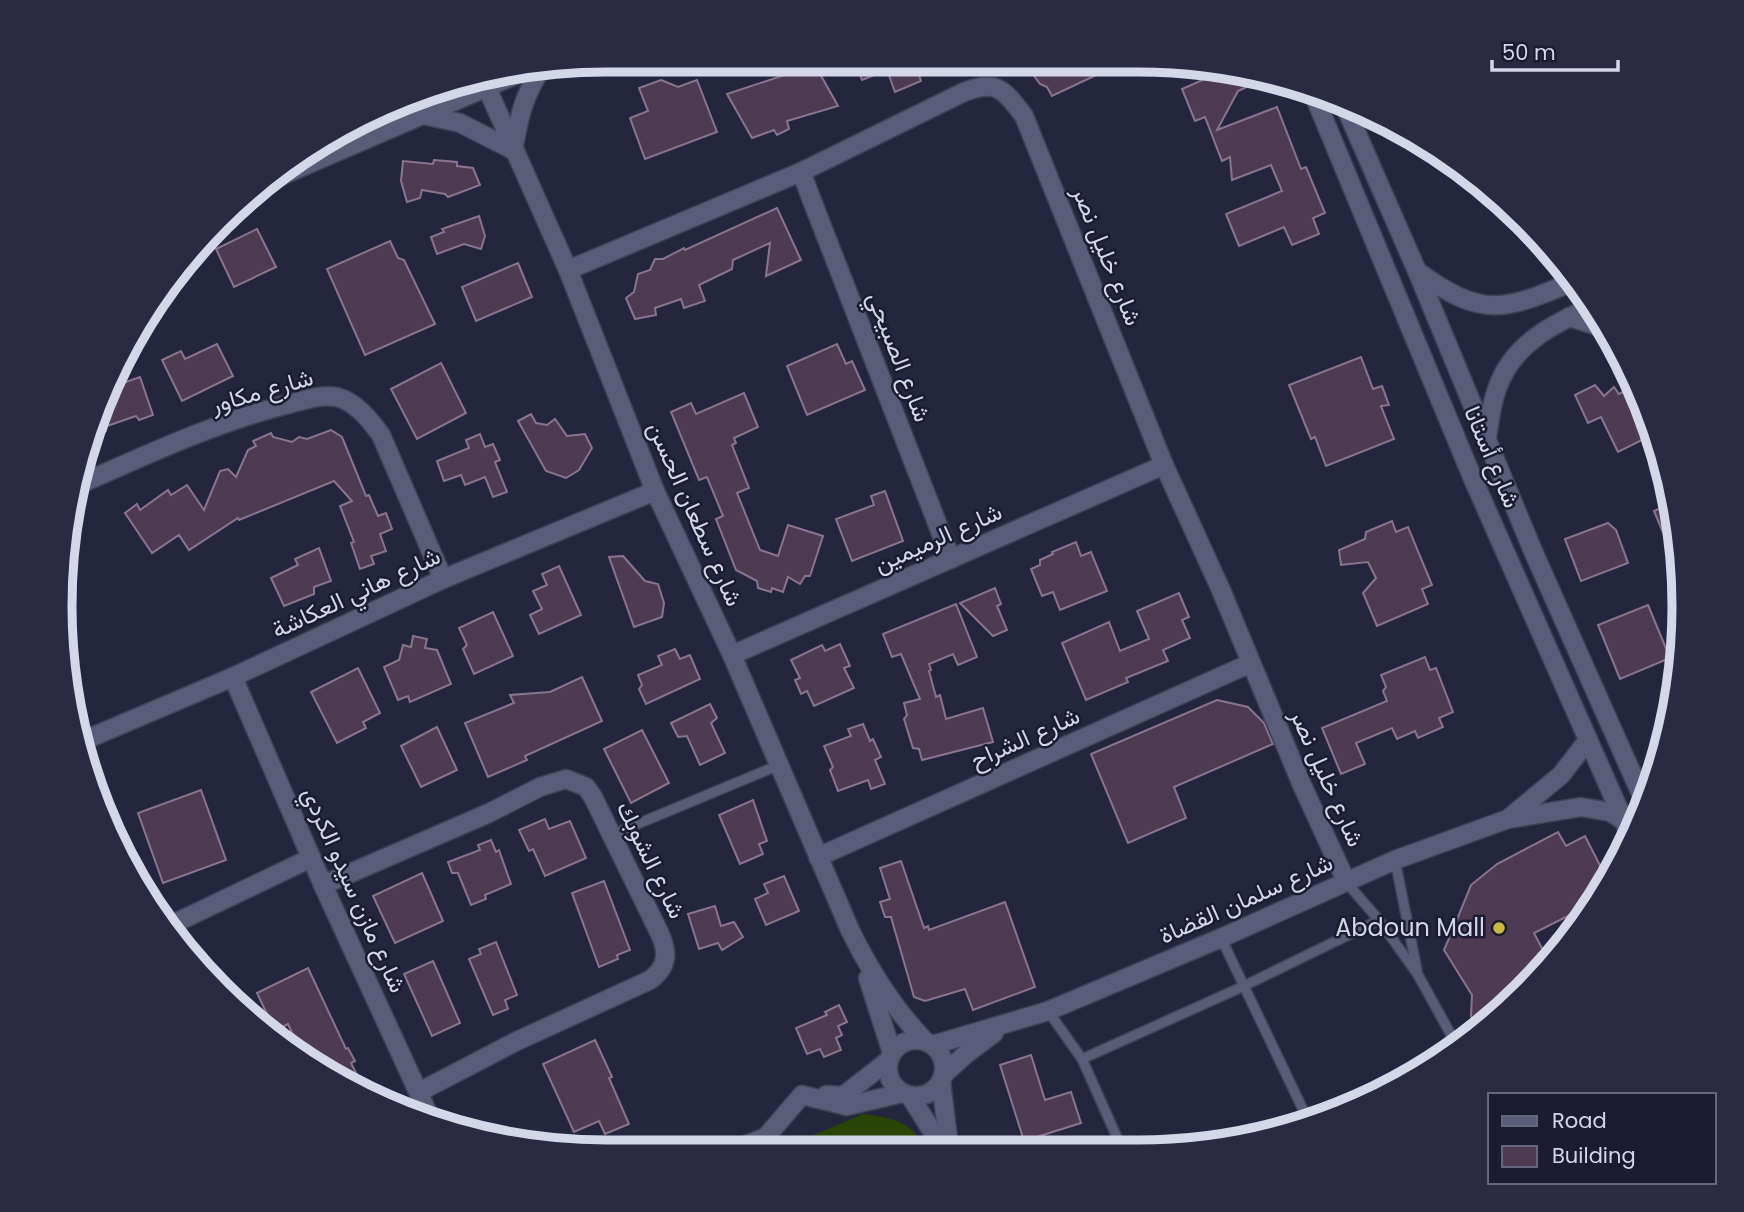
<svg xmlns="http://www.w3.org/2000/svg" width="1744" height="1212" viewBox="0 0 1744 1212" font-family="Poppins,Vazirmatn,sans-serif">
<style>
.green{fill:#2b4507}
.building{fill:#4d3b52;stroke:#8a758f;stroke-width:2}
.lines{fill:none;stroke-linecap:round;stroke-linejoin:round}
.lane-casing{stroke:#414257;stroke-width:12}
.street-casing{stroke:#414257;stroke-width:21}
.secondary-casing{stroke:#414257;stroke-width:21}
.path{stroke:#606278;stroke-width:2.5;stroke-dasharray:3.5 5;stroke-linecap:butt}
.lane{stroke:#5a5d79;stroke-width:9}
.street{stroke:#5a5d79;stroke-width:18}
.secondary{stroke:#5a5d79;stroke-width:18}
.poi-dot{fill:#c8bb3b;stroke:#1b1c34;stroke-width:2.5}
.labels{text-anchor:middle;stroke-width:5;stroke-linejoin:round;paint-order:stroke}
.street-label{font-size:24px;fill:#d4d7e7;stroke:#1b1c34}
.poi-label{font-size:24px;fill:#d4d7e7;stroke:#1b1c34;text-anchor:end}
.rim{fill:none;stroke:#d4d7e7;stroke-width:9}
</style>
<rect width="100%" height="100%" fill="#24263f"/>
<path class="green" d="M863,1114C889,1117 912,1121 924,1147L779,1150Z"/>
<g class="building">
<path d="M856,64L915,65L921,81L895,92L887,70L862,80Z"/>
<path d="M815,65L838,106L787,121L789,129L777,135L774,130L752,138L727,94Z"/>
<path d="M1027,66L1065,67L1111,68L1052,96L1047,87L1040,84Z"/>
<path d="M1214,69L1247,71L1253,84L1238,91L1217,130L1277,107L1301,169L1306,167L1325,213L1313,218L1319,234L1292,245L1284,227L1239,246L1226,214L1282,191L1271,165L1232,180L1230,157L1222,161L1205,117L1195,121L1182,89L1216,74Z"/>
<path d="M661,80L678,87L697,80L717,132L645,159L630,118L648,111L639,88Z"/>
<path d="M434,160L457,162V166L473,168L480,185L448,197L445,194L422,190L420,198L407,202L401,181L403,161L433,164Z"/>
<path d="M777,208L801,260L766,276L770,243L733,260L732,269L699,285L705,301L684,308L681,299L655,308L656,315L635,319L626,298L634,292L638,274L650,270L655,259H663L684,248L685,250Z"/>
<path d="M479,216L485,236L481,249L464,244L437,254L431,237L444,232L442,229Z"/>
<path d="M257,229L276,267L234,287L216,249Z"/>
<path d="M390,241L398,258L404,260L435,324L365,355L327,269Z"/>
<path d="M518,263L532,297L476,321L462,287Z"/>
<path d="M217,344L233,376L182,401L162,360L181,351L185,359Z"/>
<path d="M837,344L846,364L852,361L865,390L807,415L787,366Z"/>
<path d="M1361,357L1373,389L1382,386L1389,405L1381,406L1394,439L1326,466L1315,437L1311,439L1289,385Z"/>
<path d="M441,363L466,413L417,439L391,389Z"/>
<path d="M140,377L153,415L139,420L136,416L107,426L106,431L90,438L101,396L106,389Z"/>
<path d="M1595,385L1604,396L1614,387L1619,394L1629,389L1638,411H1644L1654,434L1618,452L1601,417L1588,423L1575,395Z"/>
<path d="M744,393L758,427L734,438L736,443L732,445L749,488L737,493L760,550L778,556L788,525L823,536L810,576H805L800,584L788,577L783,592L772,588L771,592L758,588L757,581L736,570L716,519L723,516L707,477L699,480L671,412L691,403L696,414Z"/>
<path d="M531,414L536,423L547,425L555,419L567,436L585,434L592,448L579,470L566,478L546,471L518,421Z"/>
<path d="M331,430L342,437L366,496L369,495L378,516L386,513L392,529L380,534L386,551L371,556L374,564L360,569L351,543L354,542L340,506L352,501L334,481L239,520L238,518L189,550L179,535L152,553L125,513L137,504L140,510L168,490L171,495L187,485L204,510L220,471L228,469L236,477L248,450L256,446L253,441L271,433L273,437L292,442L299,437L307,439Z"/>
<path d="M480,434L485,447L493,444L500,460L495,462L507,492L493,497L485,477L465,485L461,475L444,481L437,461L469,448L466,440Z"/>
<path d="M885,491L903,541L852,561L836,519L874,505L871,496Z"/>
<path d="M1674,502L1680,565L1677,566L1654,511Z"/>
<path d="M1392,521L1396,532L1408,527L1432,585L1422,589L1428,604L1377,626L1363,593L1376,578L1368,562L1341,565L1339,550L1365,539L1366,532Z"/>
<path d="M1608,523L1616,530L1628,563L1581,581L1565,539Z"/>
<path d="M1076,542L1081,556L1091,552L1107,591L1060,610L1053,592L1042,596L1031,569L1040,565V560L1053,554L1052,552Z"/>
<path d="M319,548L331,581L314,587V594L284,606L271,578L298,565L295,559Z"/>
<path d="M623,556L645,581L658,584L664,603L662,617L634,627L609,557Z"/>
<path d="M559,566L581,615L539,634L530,615L542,609L533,591L547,585L542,574Z"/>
<path d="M995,588L1001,604L997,606L1007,630L993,636L960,603Z"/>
<path d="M1179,593L1189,617L1182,620L1190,638L1163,650L1168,661L1126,678L1128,682L1086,700L1062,643L1109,622L1120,651L1149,639L1137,611Z"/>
<path d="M956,604L977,657L958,665L953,654L929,664L931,670L929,671L936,697L940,695L946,719L983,708L993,742L922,760L919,749L913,748L904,719L907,715L904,703L920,699L901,654L892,657L883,634Z"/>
<path d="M1648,605L1670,658L1620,679L1598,625Z"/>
<path d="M493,612L513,656L474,674L463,649L467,645L459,628Z"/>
<path d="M413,636L427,639L425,648L437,650L451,684L410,702L408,696L398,700L384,667L399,660L403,645L411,647Z"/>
<path d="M840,644L850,666L844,668L854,688L814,706L807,691L801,694L795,680L800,678L791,660L822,645L825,651Z"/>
<path d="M675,649L680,659L690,655L700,679L646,704L639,689L642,685L638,675L662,665L658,656Z"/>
<path d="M1425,657L1430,670L1436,668L1453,712L1439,718L1443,727L1418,738L1415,731L1397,739L1392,728L1356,743L1365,764L1341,774L1322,728L1387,701L1383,691L1386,687L1381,675Z"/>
<path d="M358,668L380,713L363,722L366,728L337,743L311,692Z"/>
<path d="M582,677L602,721L525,756L527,760L488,777L465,723L514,703L510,695L550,692Z"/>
<path d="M1217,700L1248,707L1264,723L1273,744L1174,787L1186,818L1128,843L1091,754Z"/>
<path d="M710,704L717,718L711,723L725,753L700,765L687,736L678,737L671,723Z"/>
<path d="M863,724L870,741L873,739L881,757L875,760L885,784L871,789L868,780L838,791L830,770L833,767L824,746L851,736L848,729Z"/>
<path d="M437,727L457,770L421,787L401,746Z"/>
<path d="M642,730L669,783L631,803L604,749Z"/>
<path d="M201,790L226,860L163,883L138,813Z"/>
<path d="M753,800L767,841L759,844L763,854L740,864L719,815Z"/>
<path d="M545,819L549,829L570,821L586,858L545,876L533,849L529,851L519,830Z"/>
<path d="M1558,832L1566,846L1585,836L1608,881L1596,902L1534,933L1549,962L1524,993L1477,1027L1471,1016L1472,995L1444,950L1456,922L1471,885L1497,864Z"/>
<path d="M491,840L496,852L499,850L511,884L485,895L486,899L471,905L458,873H452L448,862L480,850L478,845Z"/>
<path d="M901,861L924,928L928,926L929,930L1005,902L1035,987L973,1010L965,989L925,1001L914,997L891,917H885L880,902L890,899L880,868Z"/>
<path d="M422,873L443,921L395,943L373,896Z"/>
<path d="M784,876L799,911L766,925L755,899L768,893L764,884Z"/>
<path d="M604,881L630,950L617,955L618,959L599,967L572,893Z"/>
<path d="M715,906L721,926L734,922L743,937L722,950L718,943L699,949L688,914Z"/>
<path d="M496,942L517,995L505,1000L508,1009L493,1015L469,959L481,954L479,949Z"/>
<path d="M433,961L460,1023L432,1036L404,974Z"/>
<path d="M308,968L346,1049L348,1048L355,1061L351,1063L367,1095L306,1063L288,1024L275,1031L257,993Z"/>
<path d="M839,1005L847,1022L838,1026L842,1035L836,1038L841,1050L824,1057L820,1049L807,1054L796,1028L827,1015L825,1012Z"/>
<path d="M595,1040L612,1077L609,1078L629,1124L605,1134L599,1121L574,1132L543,1064Z"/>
<path d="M1031,1055L1045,1100L1071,1092L1081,1123L1024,1141L1000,1065Z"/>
</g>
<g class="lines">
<defs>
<g id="lane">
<path d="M611,835L779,765"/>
<path d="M1395,860L1417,970"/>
<path d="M1346,882L1379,920L1418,975L1455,1042"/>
<path d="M1221,938L1308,1120"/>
<path d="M1048,1011L1082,1059L1120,1144"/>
<path d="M1082,1059L1244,986L1379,920"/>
</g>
<g id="street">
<path d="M487,88L568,270L655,491L732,655L850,930C870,971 893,1008 925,1041"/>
<path d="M424,115L460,123L513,150C519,118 523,96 542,68"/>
<path d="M801,172L951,559"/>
<path d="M269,181L527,70"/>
<path d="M568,270L801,172L964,92C997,79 1004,90 1024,116L1164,465L1221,590L1302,785L1346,881"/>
<path d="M1417,271C1483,319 1503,311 1575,281"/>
<path d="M1569,317L1607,329"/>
<path d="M1487,437C1490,421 1491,404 1497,389C1512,344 1554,323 1594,306"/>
<path d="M78,485C146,455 216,422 289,404C304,400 322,394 337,397C356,402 370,420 381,435L443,579"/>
<path d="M732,655L1164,465"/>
<path d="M233,677L323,885L432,1122"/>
<path d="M80,742L233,677L443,579L655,491"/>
<path d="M1508,819L1561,775L1588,740"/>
<path d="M818,857L1251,663"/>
<path d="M323,885L489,813L540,787L566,779L586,787L593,797L659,932C668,951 669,966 650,980L517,1041L419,1092"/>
<path d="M171,925L311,858"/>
<path d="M868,978L892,1053"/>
<circle cx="916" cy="1068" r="28"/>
<path d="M933,1045L1048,1011L1221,938L1395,860L1508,819L1581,807L1610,812L1623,820"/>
<path d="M943,1075L966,1054L994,1033"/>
<path d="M941,1081L949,1147"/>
<path d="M802,1095L847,1106L902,1093"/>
<path d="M826,1095L843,1096L889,1060"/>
<path d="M910,1096L942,1147"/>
<path d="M733,1150L766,1137L802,1095"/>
</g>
<g id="secondary">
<path d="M1313,93L1473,479L1631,837"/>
<path d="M1344,104L1417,271L1533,551L1646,805"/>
</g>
</defs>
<use href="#lane" class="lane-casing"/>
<use href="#street" class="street-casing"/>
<use href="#secondary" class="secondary-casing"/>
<path class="path" d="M828,1149L835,1146L852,1148"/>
<use href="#lane" class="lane"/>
<use href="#street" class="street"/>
<use href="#secondary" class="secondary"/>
</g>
<circle class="poi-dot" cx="1499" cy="928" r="7"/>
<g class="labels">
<g class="street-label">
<text transform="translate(1107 256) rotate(68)" y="8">شارع خليل نصر</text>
<text transform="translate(899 357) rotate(69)" y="8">شارع الصبيحي</text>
<text transform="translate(262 391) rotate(-16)" y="8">شارع مكاور</text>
<text transform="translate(1492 457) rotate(67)" y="8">شارع أستانا</text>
<text transform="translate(695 514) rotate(66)" y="8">شارع سطعان الحسن</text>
<text transform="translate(938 538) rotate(-24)" y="8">شارع الرميمين</text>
<text transform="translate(356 593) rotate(-25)" y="8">شارع هاني العكاشة</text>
<text transform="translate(1025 738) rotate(-24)" y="8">شارع الشراح</text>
<text transform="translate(1327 778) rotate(66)" y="8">شارع خليل نصر</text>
<text transform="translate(651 860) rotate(64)" y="8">شارع الشوبك</text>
<text transform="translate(354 890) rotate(66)" y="8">شارع مازن سيدو الكردي</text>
<text transform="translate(1246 899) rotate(-24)" y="8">شارع سلمان القضاة</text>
</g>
<g class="poi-label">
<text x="1485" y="936">Abdoun Mall</text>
</g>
</g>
<path d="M0 0H1744V1212H0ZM606 72H1138A534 534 0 0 1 1672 606V606A534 534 0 0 1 1138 1140H606A534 534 0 0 1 72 606V606A534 534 0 0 1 606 72Z" fill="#2a2b42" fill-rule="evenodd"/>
<path class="rim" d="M606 72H1138A534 534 0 0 1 1672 606V606A534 534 0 0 1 1138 1140H606A534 534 0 0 1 72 606V606A534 534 0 0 1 606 72Z"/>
<rect x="1488" y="1093" width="228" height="91" fill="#1b1c34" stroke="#65677c" stroke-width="2"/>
<rect x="1502" y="1116" width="35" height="10" fill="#5a5d79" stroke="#65677c" stroke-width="2"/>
<text x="1552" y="1128" font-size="21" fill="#d4d7e7">Road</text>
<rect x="1502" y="1146" width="35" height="21" fill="#4d3b52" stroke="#65677c" stroke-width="2"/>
<text x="1552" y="1163" font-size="21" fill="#d4d7e7">Building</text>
<path d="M1492 60v10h126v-10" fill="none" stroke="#d4d7e7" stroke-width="3.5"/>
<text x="1502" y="60" font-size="21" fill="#d4d7e7" stroke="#1b1c34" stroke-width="5" paint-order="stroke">50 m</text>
</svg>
